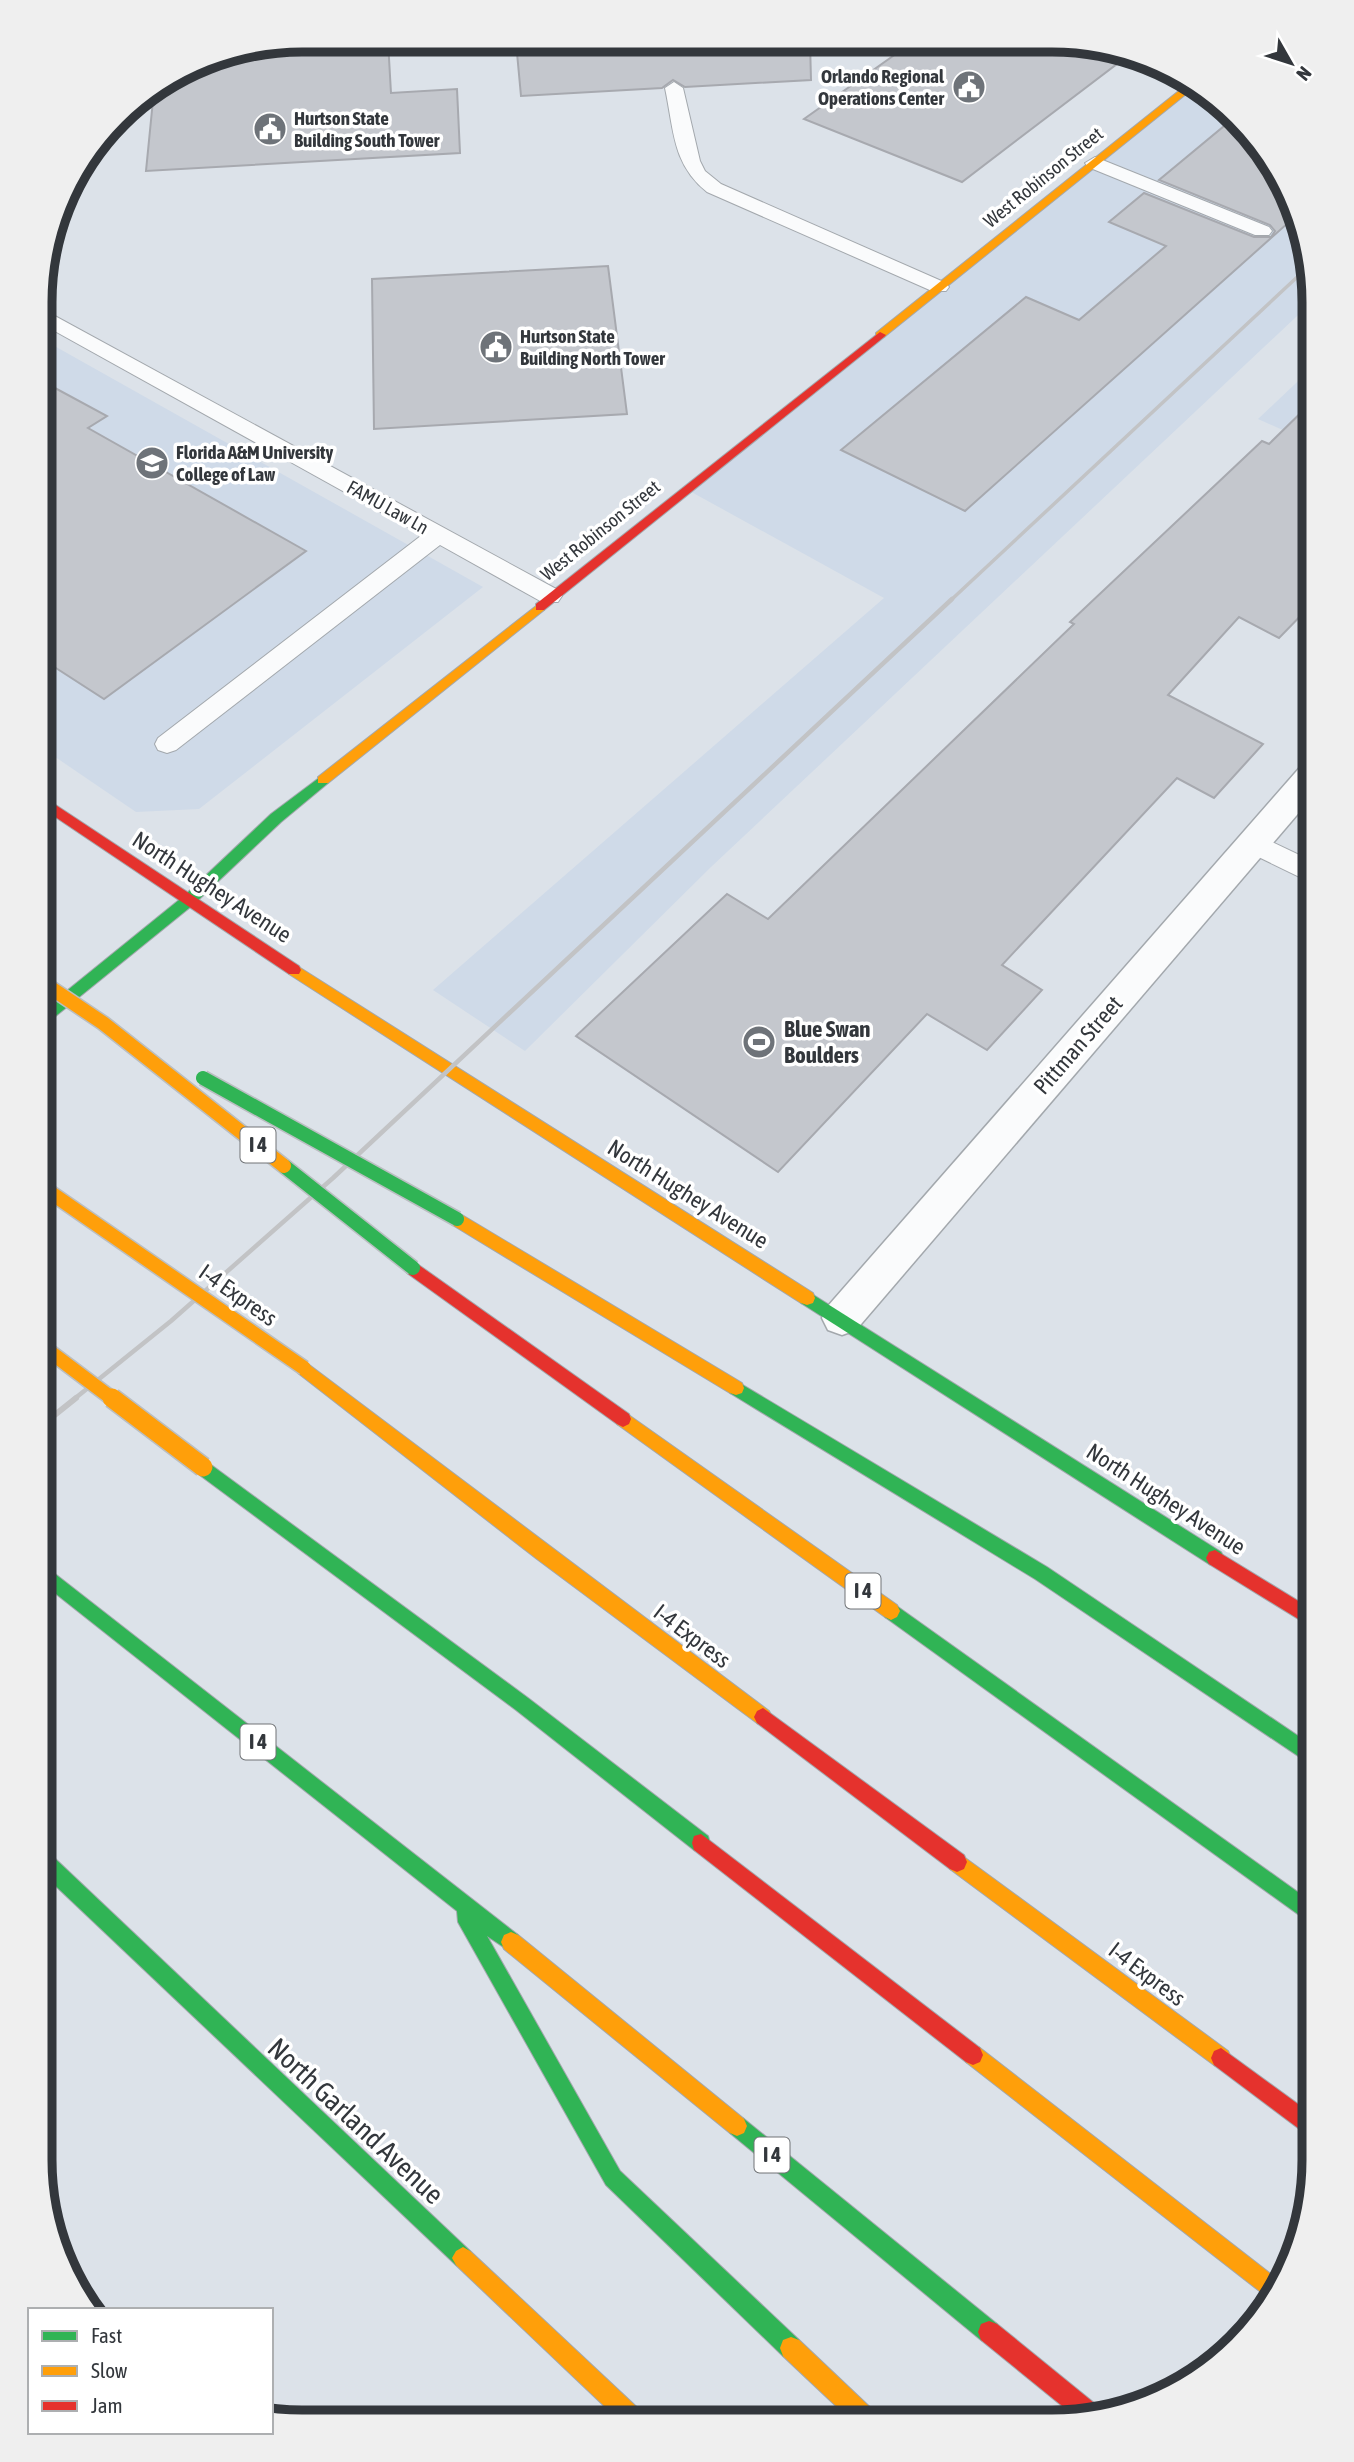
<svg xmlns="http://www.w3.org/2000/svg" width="1354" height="2462" viewBox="0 0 1354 2462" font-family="'Asap Condensed',sans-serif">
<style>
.built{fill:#cfdae8}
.building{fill:#c4c7cd;stroke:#a7a9af;stroke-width:2}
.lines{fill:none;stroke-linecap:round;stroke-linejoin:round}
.lane-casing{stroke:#a3a8ad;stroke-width:2}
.street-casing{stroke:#a3a8ad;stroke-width:3}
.fast-casing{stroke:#a3a8ad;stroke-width:2}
.slow-casing{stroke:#a3a8ad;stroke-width:2}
.jam-casing{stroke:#a3a8ad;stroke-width:2}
.lane{fill:#fafbfc;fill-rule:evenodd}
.street{fill:#fafbfc;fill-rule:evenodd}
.fast{fill:#30b455;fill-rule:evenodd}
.slow{fill:#ff9f0a;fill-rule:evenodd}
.jam{fill:#e5322d;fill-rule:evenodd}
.rail-far2{stroke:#c2c3c5;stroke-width:3.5}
.rail-far1{stroke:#c2c3c5;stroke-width:4.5}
.rail{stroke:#c2c3c5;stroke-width:6}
.fast-bridge-casing{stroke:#babec1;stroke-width:17;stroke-linecap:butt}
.slow-bridge-far1-casing{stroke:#babec1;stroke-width:17;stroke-linecap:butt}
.slow-bridge-casing{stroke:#babec1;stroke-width:22;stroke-linecap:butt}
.fast-bridge{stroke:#30b455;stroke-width:14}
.slow-bridge-far1{stroke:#ff9f0a;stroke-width:14}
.slow-bridge{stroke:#ff9f0a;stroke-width:19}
.labels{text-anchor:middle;stroke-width:7;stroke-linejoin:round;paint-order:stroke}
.far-poi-label{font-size:19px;font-weight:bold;fill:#33373c;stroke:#fff;text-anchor:start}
.far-street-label{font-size:19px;fill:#33373c;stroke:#fff}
.shield{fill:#fff;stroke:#707376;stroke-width:2}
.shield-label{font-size:21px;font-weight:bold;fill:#33373c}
.street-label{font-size:23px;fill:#33373c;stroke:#fff}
.poi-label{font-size:23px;font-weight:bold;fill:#33373c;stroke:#fff;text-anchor:start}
.near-street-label{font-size:28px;fill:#33373c;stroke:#fff}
.rim{fill:none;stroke:#33373c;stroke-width:9}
</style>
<rect width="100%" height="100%" fill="#dce2e9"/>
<g class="built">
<path d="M1193,84L1224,105L1269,156L1300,218L1313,301L711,867L525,1051L433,990L884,598L686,489Z"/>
<path d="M42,339L483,587L199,809L136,812L42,748Z"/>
<path d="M1314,366V444L1258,419Z"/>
</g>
<g class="building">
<path d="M302,40L388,41L391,93L457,89L460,153L146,171L154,90L202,60Z"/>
<path d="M516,42L810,43L811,80L685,87L673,80L662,88L521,96Z"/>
<path d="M910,44L1102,45L1130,54L962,182L804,119Z"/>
<path d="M1235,117L1269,156L1298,214L965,511L841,450L1026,297L1079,320L1166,246L1109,222L1144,193L1254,237H1271L1275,231L1270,225L1159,180Z"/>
<path d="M608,266L627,414L374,429L372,279Z"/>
<path d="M42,381L107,416L88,428L306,551L104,699L42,659Z"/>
<path d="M1314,400V602L1279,638L1239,617L1168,695L1263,744L1214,798L1177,778L1002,965L1042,990L987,1050L927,1014L778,1172L576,1036L727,894L768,919L1074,624L1070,622L1262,441L1269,444Z"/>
</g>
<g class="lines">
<defs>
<g id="lane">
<path d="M674,82L683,88L700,161L705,171L721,184L946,283L949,287L946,291H932L707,192C672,164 674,130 665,88Z"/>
<path d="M1095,157L1269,227L1272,231L1269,235H1255L1088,167L1085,163Z"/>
<path d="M42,309L558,590L562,596L558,602H542L440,545L176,750L167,753L158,750L155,744L158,738L422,535L42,324Z"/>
<path d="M1253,833L1314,862V884L1244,850L1240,843L1244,836Z"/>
</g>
<path id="street" d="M1314,761V795L856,1330L842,1335L828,1330L822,1318L828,1306L1302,765Z"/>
<g id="fast">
<path d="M323,775L328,777V783L281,822L194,904L47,1023L42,1025V1011L184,896L271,814Z"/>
<path d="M807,1291L1221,1552L1224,1558L1221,1564L1215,1566L1209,1564L801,1303L799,1298L801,1293Z"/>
<path d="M736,1381L1047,1567L1313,1746V1766L1035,1579L730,1393L728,1388L730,1383Z"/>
<path d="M203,1459L528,1698L708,1836L710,1843L708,1850L701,1852L694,1850L516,1710L197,1473L195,1467L197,1461Z"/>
<path d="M41,1563L518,1935L521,1942L518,1949L511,1952L487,1936L620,2171L799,2340L802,2348L799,2356L791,2359L783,2356L606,2185L458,1922L457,1911L41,1582Z"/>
<path d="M891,1602L1313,1903V1925L885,1617L882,1611L885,1605Z"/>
<path d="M41,1850L48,1852L470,2251L474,2258L470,2265L463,2269L456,2265L41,1872Z"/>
<path d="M737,2116L744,2119L997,2324L1000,2332L997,2340L989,2343L981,2340L730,2133L727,2126L730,2119Z"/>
</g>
<g id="slow">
<path d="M1190,82L1196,86L884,337H876V333Z"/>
<path d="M540,603L544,604V610L328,783H318V777Z"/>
<path d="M294,964L813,1293L815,1298L813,1303L807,1305L801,1303L289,974L287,970Z"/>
<path d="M457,1212L742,1383L744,1388L742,1393L736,1395L730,1393L451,1224L449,1219L451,1214Z"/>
<path d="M304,1361L769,1711L772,1717L769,1723L763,1726L757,1723L537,1559L298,1373L296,1368L298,1363Z"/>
<path d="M623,1411L897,1605L900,1611L897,1617L891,1620L885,1617L617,1424L615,1419L617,1414Z"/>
<path d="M957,1852L1228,2051L1231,2058L1228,2065L1221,2068L1214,2065L950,1869L947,1862L950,1855Z"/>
<path d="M511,1932L518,1935L744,2119L747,2126L744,2133L737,2136L730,2133L504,1949L501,1942L504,1935Z"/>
<path d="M973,2045L980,2048L1281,2282L1271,2300L966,2062L963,2055L966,2048Z"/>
<path d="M463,2247L470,2251L643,2413L646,2421L619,2420L456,2265L452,2258L456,2251Z"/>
<path d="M791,2337L799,2340L876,2413L879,2421H852L783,2356L780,2348L783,2340Z"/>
</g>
<g id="jam">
<path d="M880,332L886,335L884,337L544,610H536V604Z"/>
<path d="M42,796L299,966L301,970L299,974H289L42,808Z"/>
<path d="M413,1261L629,1414L631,1419L629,1424L623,1427L617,1424L407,1273L405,1268L407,1263Z"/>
<path d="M1215,1550L1313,1610V1628L1209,1564L1206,1558L1209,1552Z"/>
<path d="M763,1708L964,1855L967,1862L964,1869L957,1872L950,1869L757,1723L754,1717L757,1711Z"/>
<path d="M701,1834L980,2048L983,2055L980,2062L973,2065L966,2062L694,1850L692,1843L694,1836Z"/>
<path d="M1221,2048L1313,2115V2137L1306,2134L1214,2065L1211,2058L1214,2051Z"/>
<path d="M989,2321L997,2324L1099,2407L1101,2414L1077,2418L981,2340L978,2332L981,2324Z"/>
</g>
</defs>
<use href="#lane" class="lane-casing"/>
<use href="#street" class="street-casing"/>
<use href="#fast" class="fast-casing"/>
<use href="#slow" class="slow-casing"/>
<use href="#jam" class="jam-casing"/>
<use href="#lane" class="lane"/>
<use href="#street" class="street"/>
<use href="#fast" class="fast"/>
<use href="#slow" class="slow"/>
<use href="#jam" class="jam"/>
<path class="rail-far2" d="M950,601L1308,267"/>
<path class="rail-far1" d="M73,1400L171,1321L333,1178L952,599"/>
<path class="rail" d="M41,1426L76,1398"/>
<defs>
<g id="fast-bridge">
<path d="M203,1078L457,1219"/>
<path d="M284,1166L413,1268"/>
</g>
<g id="slow-bridge-far1">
<path d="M42,982L103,1023L284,1166"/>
<path d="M41,1186L304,1368"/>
<path d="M41,1345L114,1400"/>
</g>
<path id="slow-bridge" d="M112,1398L203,1467"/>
</defs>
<use href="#fast-bridge" class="fast-bridge-casing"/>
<use href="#slow-bridge-far1" class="slow-bridge-far1-casing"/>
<use href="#slow-bridge" class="slow-bridge-casing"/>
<use href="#fast-bridge" class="fast-bridge"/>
<use href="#slow-bridge-far1" class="slow-bridge-far1"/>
<use href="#slow-bridge" class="slow-bridge"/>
</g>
<defs>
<symbol id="civic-disc" viewBox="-11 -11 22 22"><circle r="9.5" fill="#6e7379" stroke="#fff"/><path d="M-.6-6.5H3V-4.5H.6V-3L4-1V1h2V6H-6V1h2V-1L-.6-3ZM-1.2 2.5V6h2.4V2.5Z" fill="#fff"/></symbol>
<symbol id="university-disc" viewBox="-11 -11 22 22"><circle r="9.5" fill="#6e7379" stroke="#fff"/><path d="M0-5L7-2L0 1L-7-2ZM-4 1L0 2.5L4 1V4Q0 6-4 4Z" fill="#fff"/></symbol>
<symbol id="stadium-disc" viewBox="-11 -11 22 22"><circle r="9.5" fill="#6e7379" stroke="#fff"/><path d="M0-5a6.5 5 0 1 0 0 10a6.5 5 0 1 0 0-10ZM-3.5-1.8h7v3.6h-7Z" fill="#fff"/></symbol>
</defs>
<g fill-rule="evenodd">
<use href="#civic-disc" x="950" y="68" width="38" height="38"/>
<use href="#civic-disc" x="251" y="110" width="38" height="38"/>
<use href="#civic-disc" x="477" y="328" width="38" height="38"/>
<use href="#university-disc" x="133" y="444" width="38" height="38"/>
<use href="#stadium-disc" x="740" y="1023" width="38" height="38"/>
</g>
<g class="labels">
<g class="far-poi-label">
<text x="944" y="83" text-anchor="end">Orlando Regional<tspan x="944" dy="22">Operations Center</tspan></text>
<text x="294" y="125">Hurtson State<tspan x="294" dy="22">Building South Tower</tspan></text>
<text x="520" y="343">Hurtson State<tspan x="520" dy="22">Building North Tower</tspan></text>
<text x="176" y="459">Florida A&amp;M University<tspan x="176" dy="22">College of Law</tspan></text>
</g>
<g class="far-street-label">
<text transform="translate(1043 177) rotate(-39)" y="7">West Robinson Street</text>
<text transform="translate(388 507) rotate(29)" y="7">FAMU Law Ln</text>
<text transform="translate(600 530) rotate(-39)" y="7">West Robinson Street</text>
</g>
<g class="shield">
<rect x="240.5" y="1127.5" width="35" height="35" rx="5"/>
<rect x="845.5" y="1573.5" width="35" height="35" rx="5"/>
<rect x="240.5" y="1724.5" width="35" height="35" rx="5"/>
<rect x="754.5" y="2137.5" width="35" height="35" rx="5"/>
</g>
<g class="shield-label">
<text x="258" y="1152">I 4</text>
<text x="863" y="1598">I 4</text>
<text x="258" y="1749">I 4</text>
<text x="772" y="2162">I 4</text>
</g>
<g class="street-label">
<text transform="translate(212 887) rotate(33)" y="8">North Hughey Avenue</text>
<text transform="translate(1078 1045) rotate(-49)" y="8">Pittman Street</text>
<text transform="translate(688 1194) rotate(32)" y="8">North Hughey Avenue</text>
<text transform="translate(238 1295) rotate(35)" y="8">I-4 Express</text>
<text transform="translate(1166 1499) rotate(33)" y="8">North Hughey Avenue</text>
<text transform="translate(692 1636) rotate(37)" y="8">I-4 Express</text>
<text transform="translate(1147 1974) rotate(37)" y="8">I-4 Express</text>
</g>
<g class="poi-label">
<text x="784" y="1037">Blue Swan<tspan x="784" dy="26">Boulders</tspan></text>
</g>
<g class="near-street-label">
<text transform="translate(356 2121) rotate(43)" y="10">North Garland Avenue</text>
</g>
</g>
<path d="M0 0H1354V2462H0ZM302 52H1052A250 250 0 0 1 1302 302V2160A250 250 0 0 1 1052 2410H302A250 250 0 0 1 52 2160V302A250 250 0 0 1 302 52Z" fill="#efefef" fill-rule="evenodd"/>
<path class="rim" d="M302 52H1052A250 250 0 0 1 1302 302V2160A250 250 0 0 1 1052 2410H302A250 250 0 0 1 52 2160V302A250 250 0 0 1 302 52Z"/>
<rect x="28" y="2308" width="245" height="126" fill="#ffffff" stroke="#adafb1" stroke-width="2"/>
<rect x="42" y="2331" width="35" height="10" fill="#30b455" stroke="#adafb1" stroke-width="2"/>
<text x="91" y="2343" font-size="21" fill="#33373c">Fast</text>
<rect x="42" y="2366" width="35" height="10" fill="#ff9f0a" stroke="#adafb1" stroke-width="2"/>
<text x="91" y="2378" font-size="21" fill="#33373c">Slow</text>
<rect x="42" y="2401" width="35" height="10" fill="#e5322d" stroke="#adafb1" stroke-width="2"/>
<text x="91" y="2413" font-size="21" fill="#33373c">Jam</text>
<g transform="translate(1291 63) rotate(129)" stroke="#ffffff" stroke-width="5" paint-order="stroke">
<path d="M0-5L12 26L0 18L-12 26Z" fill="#33373c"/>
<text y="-10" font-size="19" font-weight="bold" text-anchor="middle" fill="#33373c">N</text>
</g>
</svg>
